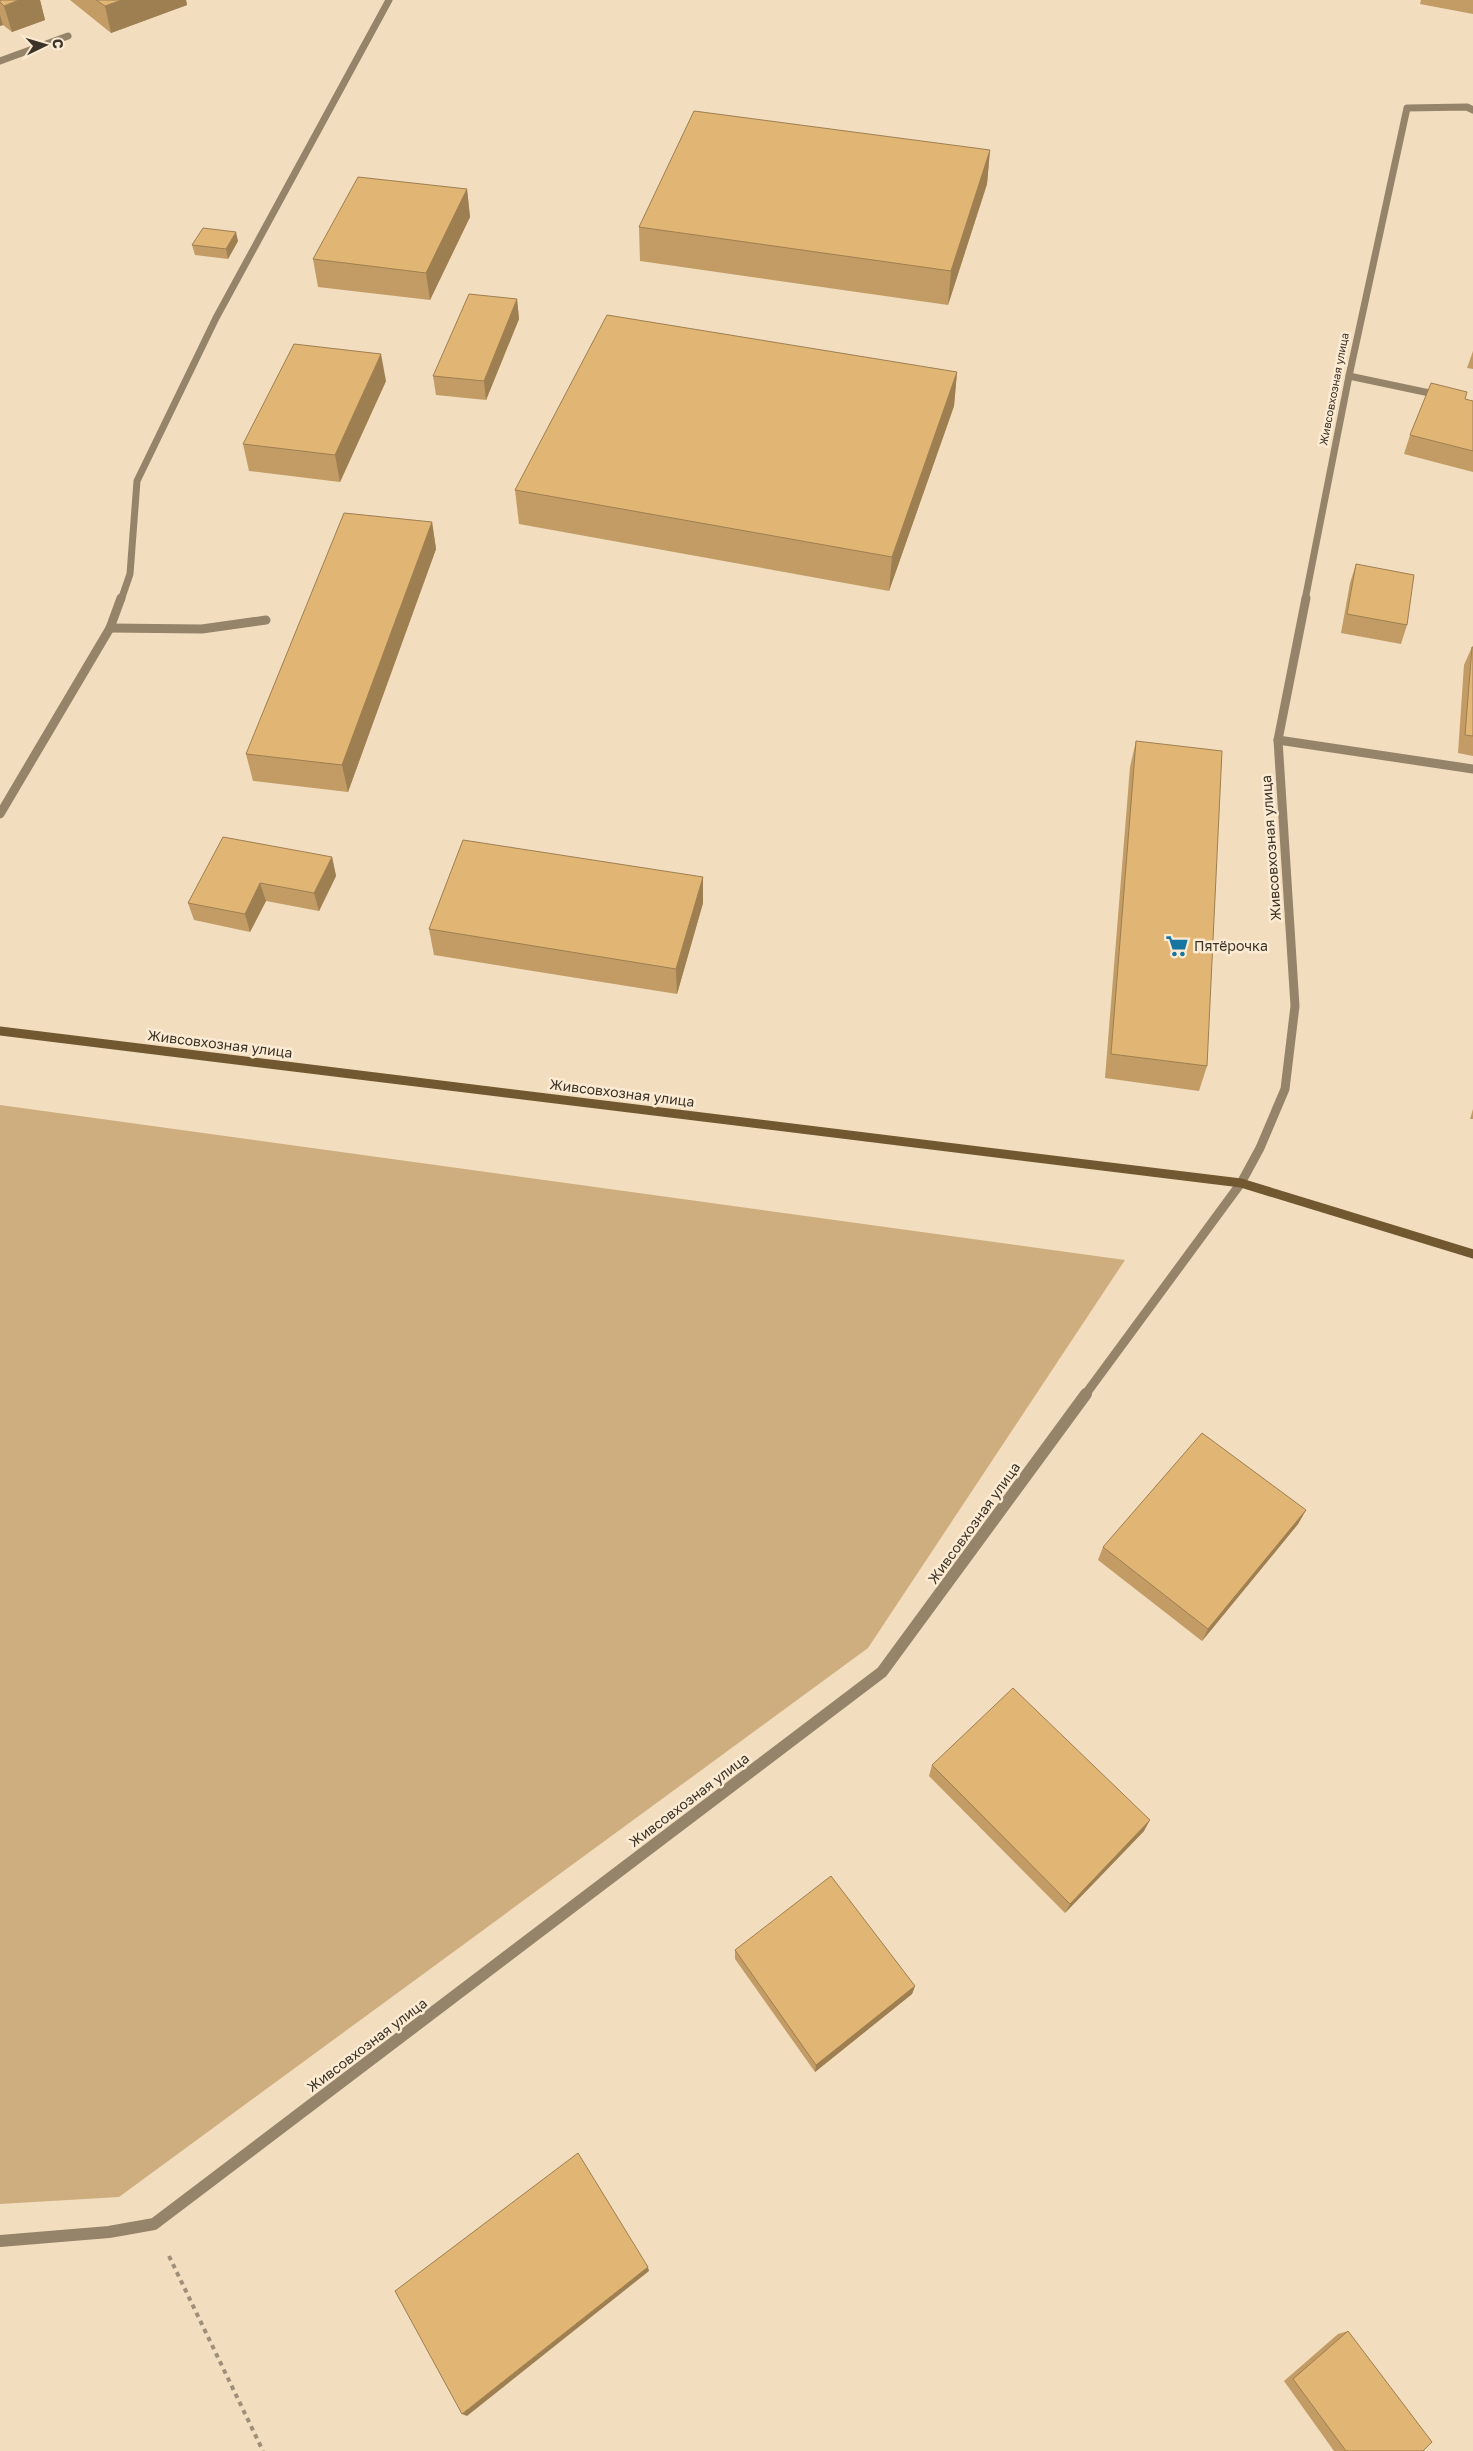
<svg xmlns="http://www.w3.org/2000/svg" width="1473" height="2451" viewBox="0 0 1473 2451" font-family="'Golos Text',sans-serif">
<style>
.green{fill:#ceae7f}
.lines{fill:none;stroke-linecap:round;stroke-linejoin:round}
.path{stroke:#9e8f79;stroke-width:4;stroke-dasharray:4.5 4.5;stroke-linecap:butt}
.lane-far1{stroke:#96846a;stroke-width:7}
.lane{stroke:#96846a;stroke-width:9}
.street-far2{stroke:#96846a;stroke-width:7}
.street-far1{stroke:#96846a;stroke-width:9}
.street{stroke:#96846a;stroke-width:12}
.secondary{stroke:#725830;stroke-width:9}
.wall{fill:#c29c64}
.shaded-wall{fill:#9e7f51}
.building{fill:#e1b574;stroke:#9e7f51}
.labels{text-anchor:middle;stroke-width:5;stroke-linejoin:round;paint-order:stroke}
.far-street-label{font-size:11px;fill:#3b3327;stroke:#fcebd3}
.street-label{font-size:14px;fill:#3b3327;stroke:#fcebd3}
.poi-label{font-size:14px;fill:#3b3327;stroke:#fcebd3;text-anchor:start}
</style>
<rect width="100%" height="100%" fill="#f2ddbf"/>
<path class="green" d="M0,1105L1125,1260L868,1648L119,2197L0,2204Z"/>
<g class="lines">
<path class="path" d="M169,2256L263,2451"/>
<g class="lane-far1">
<path d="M0,61L68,36"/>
<path d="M121,600L130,574L137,481L216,318L389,0"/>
</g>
<g class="lane">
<path d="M110,628L202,629L266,620"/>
<path d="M0,814L110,628L121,598"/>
</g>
<g class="street-far2">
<path d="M1349,376L1439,395"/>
<path d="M1305,600L1349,376L1407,108L1467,107L1473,110"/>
</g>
<g class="street-far1">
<path d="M1278,740L1473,769"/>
<path d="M1085,1395L1241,1183L1260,1148L1285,1089L1295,1006L1278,740L1306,598"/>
</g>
<path class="street" d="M0,2241L109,2232L154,2224L882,1672L1086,1394"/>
<path class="secondary" d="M0,1031L1241,1183L1473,1254"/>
</g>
<g class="wall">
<path d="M0,0H40L45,20L12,32L3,25L0,26Z"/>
<path d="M70,0H186L187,5L111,33Z"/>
<path d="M1421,0H1473V14L1420,4Z"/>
<path d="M990,150L987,184L948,305L640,261L639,227Z"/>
<path d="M467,189L470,217L430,300L318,287L313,259Z"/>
<path d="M238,241L228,259L195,255L192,245Z"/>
<path d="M517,299L519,319L486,400L436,395L433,376Z"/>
<path d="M1473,351V369L1467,368Z"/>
<path d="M957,372L954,406L889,591L519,524L515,490Z"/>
<path d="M386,381L340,482L249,471L243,444Z"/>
<path d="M1465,399L1473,401V472L1404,454L1410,435Z"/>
<path d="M432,522L436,549L348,792L253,781L246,754Z"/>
<path d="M1356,564L1407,625L1401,644L1341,633L1350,583Z"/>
<path d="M1472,647H1473V756L1458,753L1464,665Z"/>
<path d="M1136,741L1207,1066L1199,1091L1105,1078L1130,767Z"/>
<path d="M332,857L336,876L319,911L266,901L250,932L194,920L188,903Z"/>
<path d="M703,877V903L677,994L434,955L429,929Z"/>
<path d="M1473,1109V1119H1470Z"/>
<path d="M1306,1510L1298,1524L1202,1641L1098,1560L1103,1547Z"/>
<path d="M932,1765L1144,1831L1065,1913L929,1776Z"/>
<path d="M735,1950L915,1986L912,1994L815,2072L735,1959Z"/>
<path d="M1348,2331L1423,2451H1334L1284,2381L1338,2334Z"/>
</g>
<g class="shaded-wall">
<path d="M19,0H40L45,20L12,32L4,6Z"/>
<path d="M122,0H186L187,5L111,33L105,6Z"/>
<path d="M0,15L3,25L0,26Z"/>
<path d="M990,150L987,184L948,305L951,271Z"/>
<path d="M467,189L470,217L430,300L426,273Z"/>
<path d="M236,232L238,241L228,259L226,249Z"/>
<path d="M517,299L519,319L486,400L484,381Z"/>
<path d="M381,354L386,381L340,482L335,455Z"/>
<path d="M957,372L954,406L889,591L892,557Z"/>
<path d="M432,522L436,549L348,792L342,765Z"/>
<path d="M332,857L336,876L319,911L314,893Z"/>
<path d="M703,877V903L677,994L676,969Z"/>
<path d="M260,883L266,901L250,932L245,914Z"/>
<path d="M1306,1510L1298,1524L1202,1641L1208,1629Z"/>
<path d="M1150,1820L1144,1831L1065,1913L1070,1904Z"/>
<path d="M915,1986L912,1994L815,2072L816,2065Z"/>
<path d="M648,2267L649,2271L467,2416L462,2414Z"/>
</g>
<g class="building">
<path d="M0,0H19L4,6L0,2Z"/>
<path d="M96,0H122L105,6Z"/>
<path d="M694,111L990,150L951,271L639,227Z"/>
<path d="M358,177L467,189L426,273L313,259Z"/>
<path d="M203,228L236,232L226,249L192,245Z"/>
<path d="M469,294L517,299L484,381L433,376Z"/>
<path d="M607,315L957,372L892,557L515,490Z"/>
<path d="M294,344L381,354L335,455L243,444Z"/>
<path d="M1431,383L1467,392L1465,399L1473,401V451L1410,435Z"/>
<path d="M344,513L432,522L342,765L246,754Z"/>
<path d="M1356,564L1414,575L1407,625L1347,614Z"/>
<path d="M1472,647H1473V736L1465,735Z"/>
<path d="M1136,741L1222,751L1207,1066L1111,1054Z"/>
<path d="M223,837L332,857L314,893L260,883L245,914L188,903Z"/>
<path d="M463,840L703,877L676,969L429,929Z"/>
<path d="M1202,1433L1306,1510L1208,1629L1103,1547Z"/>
<path d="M1013,1688L1150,1820L1070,1904L932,1765Z"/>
<path d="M831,1876L915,1986L816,2065L735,1950Z"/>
<path d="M578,2153L648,2267L462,2414L395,2291Z"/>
<path d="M1348,2331L1432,2442L1423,2451H1346L1293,2379Z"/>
</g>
<defs>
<symbol id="supermarket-bare" viewBox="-9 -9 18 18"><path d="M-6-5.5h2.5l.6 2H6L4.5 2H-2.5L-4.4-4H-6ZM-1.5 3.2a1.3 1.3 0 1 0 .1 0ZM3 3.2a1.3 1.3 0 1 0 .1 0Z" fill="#1775a2" stroke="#fcebd3" stroke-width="2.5" paint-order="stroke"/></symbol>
</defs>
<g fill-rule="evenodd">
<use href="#supermarket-bare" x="1161" y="930" width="32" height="32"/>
</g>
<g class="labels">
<g class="far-street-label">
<text transform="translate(1334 389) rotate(-79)" y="4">Живсовхозная улица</text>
</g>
<g class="street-label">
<text transform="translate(1271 848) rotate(-94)" y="5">Живсовхозная улица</text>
<text transform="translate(220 1044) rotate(7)" y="5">Живсовхозная улица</text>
<text transform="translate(622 1093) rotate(7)" y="5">Живсовхозная улица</text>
<text transform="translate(974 1523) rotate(-54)" y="5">Живсовхозная улица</text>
<text transform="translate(689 1800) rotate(-37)" y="5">Живсовхозная улица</text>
<text transform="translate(367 2045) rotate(-37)" y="5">Живсовхозная улица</text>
</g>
<g class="poi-label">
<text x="1194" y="951">Пятёрочка</text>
</g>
</g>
<g transform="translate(45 45) rotate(85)" stroke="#fcebd3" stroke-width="4" paint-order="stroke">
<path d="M0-4L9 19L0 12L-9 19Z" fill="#3b3327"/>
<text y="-8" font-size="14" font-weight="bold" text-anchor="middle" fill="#3b3327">С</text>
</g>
</svg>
